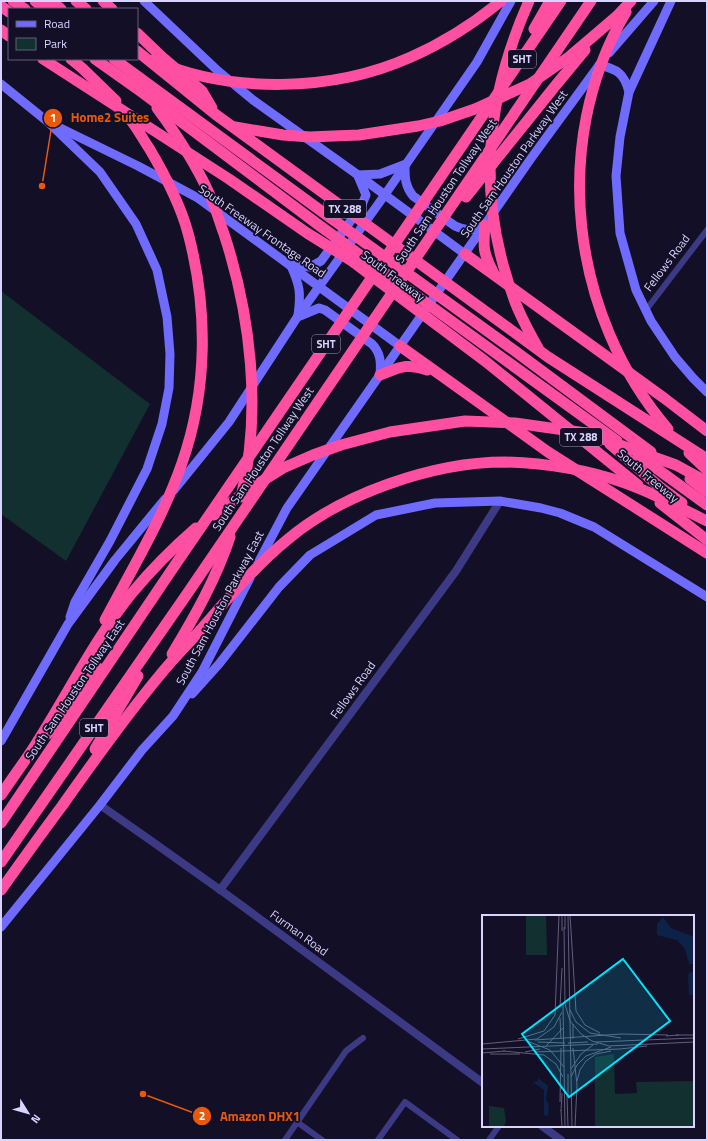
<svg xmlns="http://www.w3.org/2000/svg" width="708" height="1141" viewBox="0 0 708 1141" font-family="'Titillium Web',sans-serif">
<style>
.green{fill:#12302f}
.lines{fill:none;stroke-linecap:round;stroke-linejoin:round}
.minor{stroke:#3d3a85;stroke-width:6}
.tertiary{stroke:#3d3a85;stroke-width:8}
.secondary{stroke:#6f6bff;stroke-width:9}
.motorway{stroke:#ff4fa3;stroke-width:11}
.labels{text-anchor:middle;stroke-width:3.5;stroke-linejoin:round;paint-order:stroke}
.shield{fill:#130f26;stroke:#9e99be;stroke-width:1}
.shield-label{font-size:11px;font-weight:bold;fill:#d9d4ff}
.street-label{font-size:12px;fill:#d9d4ff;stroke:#130f26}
.inset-road{fill:none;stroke:#625e7d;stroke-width:1}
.view{fill:#00e5ff;fill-opacity:0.15;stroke:#00e5ff;stroke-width:2}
.inset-edge{fill:none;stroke:#d9d4ff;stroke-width:2}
.leader{fill:none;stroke:#e8590c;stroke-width:1.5}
.callout-dot{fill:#e8590c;stroke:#130f26;stroke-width:1.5}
.mark-label{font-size:12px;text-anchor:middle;font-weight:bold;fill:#fff}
.callout-label{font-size:13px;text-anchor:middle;font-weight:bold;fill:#e8590c;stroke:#130f26;stroke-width:3.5;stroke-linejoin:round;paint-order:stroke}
</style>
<rect width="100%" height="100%" fill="#130f26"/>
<path class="green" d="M1,291L150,404L66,561L1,514Z"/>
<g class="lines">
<g class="minor">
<path d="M646,310L707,230"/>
<path d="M297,1122L322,1140"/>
<path d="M285,1140L346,1051L363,1038"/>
<path d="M378,1140L405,1102L457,1140"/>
<path d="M489,1140L499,1126"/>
</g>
<g class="tertiary">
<path d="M100,805L150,840L226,894L483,1083"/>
<path d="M220,890L456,571L500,501"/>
<path d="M542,1126L561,1140"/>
</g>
<g class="secondary">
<path d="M144,1L218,71L253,100L358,175L465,254"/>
<path d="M671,1L629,92L620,137L616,176L620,233L636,290L651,321L675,357L693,378L707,392"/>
<path d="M609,53L654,1"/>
<path d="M599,65C617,69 624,73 629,92"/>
<path d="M1,84L48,122L138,166L198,198L400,346"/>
<path d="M48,122L100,172L136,224L157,270L167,317L170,354L169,388L162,424L147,469L110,541L75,602L70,617"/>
<path d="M405,166C405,178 405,186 413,196L455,226C469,232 472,230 485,225"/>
<path d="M358,175L380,174L406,164"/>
<path d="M292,265L310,267L321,261L361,207L366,195L358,176"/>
<path d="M291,266C300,286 301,293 298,315"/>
<path d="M300,316L319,308L325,310L372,344C381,353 381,363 380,375"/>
<path d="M174,490L229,422L298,316L384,196L477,62L511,1"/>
<path d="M258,563L287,508L532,157L600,64"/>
<path d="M192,694L219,664L279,587L310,555L376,515L435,503L500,501L541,508L560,513L594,527L707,597"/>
<path d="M1,741L68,624L115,560L165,499"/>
<path d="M1,927L100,805L142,750L173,716L202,672L250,578"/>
</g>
<g class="motorway">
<path d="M13,1L25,9"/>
<path d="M35,1L46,9"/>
<path d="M51,1L61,9"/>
<path d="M76,1L86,9"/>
<path d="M103,1L112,9"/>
<path d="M529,1C485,100 476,196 514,299C520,316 529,332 538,348"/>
<path d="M1,6L9,12"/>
<path d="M626,12C549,143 571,316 668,429"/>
<path d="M534,29L550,1"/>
<path d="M1,30L9,36"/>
<path d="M137,33L162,57L202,91L212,108"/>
<path d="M137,51L215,114L548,357L707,459"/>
<path d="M43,59L229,179L307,233L352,261L485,361L638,485"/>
<path d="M71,59L82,68L116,101"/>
<path d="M95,59L143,93L320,226L617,441"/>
<path d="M114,59L328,216L515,351L651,452"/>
<path d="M153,60C231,94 333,92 411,57C443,43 473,24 501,1"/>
<path d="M157,108C177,135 195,163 209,193C215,206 219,220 224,234C251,316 262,412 241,497"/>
<path d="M235,127L283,135L310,137L333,136L359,135L418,126L440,121L475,109L530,84L569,57L617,16L631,1"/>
<path d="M466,197L556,85L585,50"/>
<path d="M485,225C483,249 483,252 494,274"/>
<path d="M465,254L664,398L707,431"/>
<path d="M400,346L548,452L707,553"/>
<path d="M380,375C401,367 406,363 427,370"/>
<path d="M610,444L660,487L682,503"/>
<path d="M689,453L707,470"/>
<path d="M638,455L707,505"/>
<path d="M690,479L707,492"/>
<path d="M660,503L707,540"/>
<path d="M214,515L248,490L283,468L313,455L341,445L390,432L465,421L515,423L586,433L676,465L707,482"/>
<path d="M105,620C132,569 163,518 182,463C208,389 208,308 188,233C180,203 165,175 149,148C142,138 137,127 129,118"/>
<path d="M172,654C195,616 216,579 230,537"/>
<path d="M48,734L98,668"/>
<path d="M95,749L138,676"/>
<path d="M1,795C11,780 22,765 32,750C66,698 93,641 132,593C152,569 173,548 196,528"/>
<path d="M1,823L171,571L561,1"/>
<path d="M1,862L187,594L591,1"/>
<path d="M1,890C21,862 41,834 62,806C93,762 125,717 160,675C171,661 184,648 196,635C225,602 253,568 287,540C341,494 433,462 505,462C545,463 587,470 625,483C654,493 680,508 707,521"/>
</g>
</g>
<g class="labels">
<g class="shield">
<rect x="508" y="50" width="28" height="18" rx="3"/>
<rect x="324" y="200" width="42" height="18" rx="3"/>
<rect x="312" y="335" width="28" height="18" rx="3"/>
<rect x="560" y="428" width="42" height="18" rx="3"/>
<rect x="80" y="719" width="28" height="18" rx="3"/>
</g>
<g class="shield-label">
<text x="522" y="63">SHT</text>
<text x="345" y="213">TX 288</text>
<text x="326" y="348">SHT</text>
<text x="581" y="441">TX 288</text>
<text x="94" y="732">SHT</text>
</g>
<g class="street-label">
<text transform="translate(514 164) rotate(-55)" y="4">South Sam Houston Parkway West</text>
<text transform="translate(446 191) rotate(-56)" y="4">South Sam Houston Tollway West</text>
<text transform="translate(262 231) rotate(35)" y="4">South Freeway Frontage Road</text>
<text transform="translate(667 263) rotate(-53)" y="4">Fellows Road</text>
<text transform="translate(393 276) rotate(37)" y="4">South Freeway</text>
<text transform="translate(263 459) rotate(-56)" y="4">South Sam Houston Tollway West</text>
<text transform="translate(648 476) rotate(40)" y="4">South Freeway</text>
<text transform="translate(220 608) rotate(-62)" y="4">South Sam Houston Parkway East</text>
<text transform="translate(75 690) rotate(-56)" y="4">South Sam Houston Tollway East</text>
<text transform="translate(353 690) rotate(-54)" y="4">Fellows Road</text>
<text transform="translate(299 933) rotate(36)" y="4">Furman Road</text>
</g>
</g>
<g transform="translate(482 915)">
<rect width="212" height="212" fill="#130f26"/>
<path d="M44,0H64L65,40H44ZM132,139L133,179L155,178L154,167L212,166V212H113V142ZM7,191L22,193L24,206L22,212H7Z" fill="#12302f"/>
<path d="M181,2L189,13L212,22V49H207L203,34L195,25L175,20V9ZM212,56V80H207L206,59ZM56,163L66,171L64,184L67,191L66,201L62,200V175L51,167L56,166Z" fill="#0c2248"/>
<path class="inset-road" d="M80,0V16M83,0V14M86,0L90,212M88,0L94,96L103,110L118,118M82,12L83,89L88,106L99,119L110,126L127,131L212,127M81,89L83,212M78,92L80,53M88,95L94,107L108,118L139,123M78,103L79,124M91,109V124M194,120H212M184,121L197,120M36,124L62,116L73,100L77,0M53,125L139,119L186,120M45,126L68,135L82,152M56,127L83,128M114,127L212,123M86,128L106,127M0,129L55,124L72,112L80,97M64,131L81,113M91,133L95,170L93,212M0,134L116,129M21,136L62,140L74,149L81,162M43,137L58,134M52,137L138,134L165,131M0,138L23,136M8,139H38M89,154L99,139L111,130M86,159V182M89,162L95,150L104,141L129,132M95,166L98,155L104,146L114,139L129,136M85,181L86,212M78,187L79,133M79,195L80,212M79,196L80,178"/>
<path class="view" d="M141,44L188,106L87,182L40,119Z"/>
<rect width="212" height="212" class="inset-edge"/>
</g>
<path class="leader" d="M42 186L53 118M143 1094L202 1116"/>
<g class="callout-dot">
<circle cx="42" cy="186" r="4"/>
<circle cx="143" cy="1094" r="4"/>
<circle cx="53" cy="118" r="10"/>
<circle cx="202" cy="1116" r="10"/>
</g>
<g class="mark-label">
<text x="53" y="122">1</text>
<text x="202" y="1120">2</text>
</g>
<g class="callout-label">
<text x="110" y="122">Home2 Suites</text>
<text x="260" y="1121">Amazon DHX1</text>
</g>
<rect width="708" height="1141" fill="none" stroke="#d9d4ff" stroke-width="4"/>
<rect x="8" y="8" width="130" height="52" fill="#130f26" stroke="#625e7d"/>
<rect x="16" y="21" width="20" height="6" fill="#6f6bff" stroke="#625e7d"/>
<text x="44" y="28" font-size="12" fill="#d9d4ff">Road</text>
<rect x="16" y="38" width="20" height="12" fill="#12302f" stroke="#625e7d"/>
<text x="44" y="48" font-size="12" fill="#d9d4ff">Park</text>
<g transform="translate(28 1113) rotate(127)" stroke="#130f26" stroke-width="3" paint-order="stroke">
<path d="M0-3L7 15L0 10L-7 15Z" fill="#d9d4ff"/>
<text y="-6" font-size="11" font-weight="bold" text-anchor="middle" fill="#d9d4ff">N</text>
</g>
</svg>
